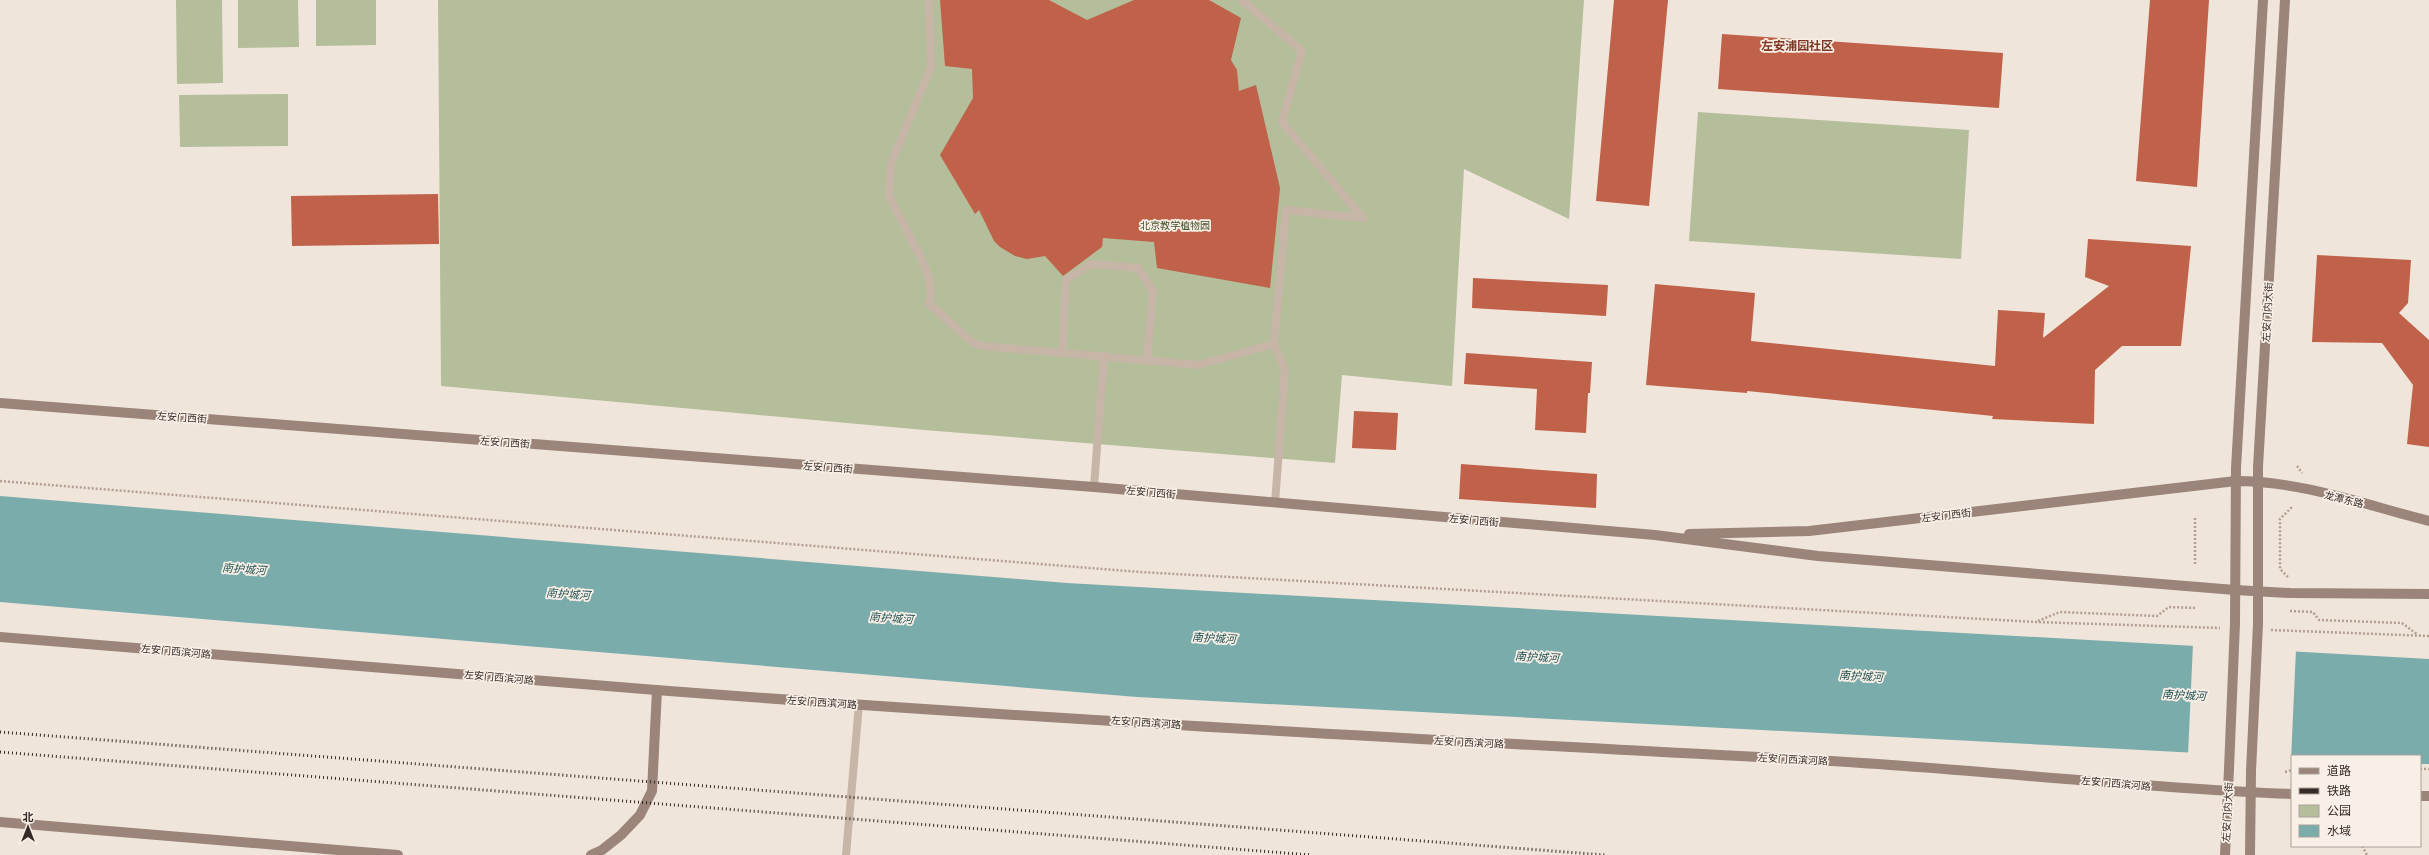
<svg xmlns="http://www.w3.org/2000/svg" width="2429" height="855" viewBox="0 0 2429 855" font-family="'Public Sans','Noto Sans SC',sans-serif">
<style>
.green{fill:#b4be9b}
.water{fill:#7bacac}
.pier{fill:#f0e5da}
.building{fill:#c06149}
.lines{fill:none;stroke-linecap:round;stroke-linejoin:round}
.path{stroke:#b39f91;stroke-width:2.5;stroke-dasharray:2 2;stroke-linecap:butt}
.lane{stroke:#c7b5a7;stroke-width:8}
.secondary{stroke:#9b8479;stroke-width:10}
.rail{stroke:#342b27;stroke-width:3;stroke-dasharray:1 3;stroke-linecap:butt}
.secondary-bridge{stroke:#9b8479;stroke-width:10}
.labels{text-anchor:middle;stroke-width:3.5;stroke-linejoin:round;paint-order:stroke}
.park-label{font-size:10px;fill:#45512c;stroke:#f8efe6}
.street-label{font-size:10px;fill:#342b27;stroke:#f8efe6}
.water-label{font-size:11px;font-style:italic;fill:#1f5254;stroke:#f8efe6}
.quarter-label{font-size:12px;font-weight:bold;fill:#7f3624;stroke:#f8efe6}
</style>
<rect width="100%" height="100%" fill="#f0e5da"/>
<g class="green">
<path d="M176,0H222L223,83L177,84Z"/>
<path d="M238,0H298L299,47L238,48Z"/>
<path d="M316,0H376V45L316,46Z"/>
<path d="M438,0H1584L1569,219L1464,169L1452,386L1342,375L1335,463L924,430L441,386Z"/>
<path d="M288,94V146L180,147L179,95Z"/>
<path d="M1698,112L1969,130L1961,259L1689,241Z"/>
</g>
<path class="water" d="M0,496L1067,583L2429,659V764H2420V756H2292V758L1137,697L0,602Z"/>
<path class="pier" d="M2193,644L2296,649L2291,760L2188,755Z"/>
<g class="building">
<path d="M940,0H1049L1087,20L1134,0H1209L1241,18L1231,60L1237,70L1239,91L1256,85L1280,188L1270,288L1157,268L1154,242L1103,238L1102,247L1063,276L1045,256L1027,259L1015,256L1000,247L994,241L979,210L975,214L940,155L973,98L972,69L945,66Z"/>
<path d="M1614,0H1668L1649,206L1596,201Z"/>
<path d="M2150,0H2209L2197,187L2136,181Z"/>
<path d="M1722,34L2003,53L1999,108L1718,89Z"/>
<path d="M438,194L439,244L292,246L291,196Z"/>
<path d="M2088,239L2191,246L2181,346H2122L2095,370L2094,424L1992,419L1993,416L1747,391V393L1646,385L1655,284L1755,293L1751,341L1995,366L1998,310L2045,313L2043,338L2109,286L2085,277Z"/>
<path d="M2317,255L2411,260L2408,303L2399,313L2429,340V447L2407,444L2413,385L2382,343L2312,342Z"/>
<path d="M1473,278L1608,285L1606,316L1472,308Z"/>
<path d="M1466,353L1592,362L1590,393H1588L1586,433L1535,430L1537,389L1464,384Z"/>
<path d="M1354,411L1398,413L1396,450L1352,448Z"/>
<path d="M1461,464L1597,474L1596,508L1459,499Z"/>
</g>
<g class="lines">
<g class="path">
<path d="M2297,466L2302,473"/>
<path d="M0,481L1140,572L2036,622L2220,628"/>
<path d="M2195,518V566"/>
<path d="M2288,577L2280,569V519L2292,507"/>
<path d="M2290,611L2313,612L2319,620L2402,623L2418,635"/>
<path d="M2038,621L2060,612L2157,616L2169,607L2197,608"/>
<path d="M2271,630L2429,636"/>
<path d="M2420,769H2429"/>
<path d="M2285,772L2292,770"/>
<path d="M2362,846L2367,855"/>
</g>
<g class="lane">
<path d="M929,0L931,67L891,164L889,196L923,262L929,278L931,296L929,304L969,339L975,344L984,346L1198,365L1274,344L1286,210L1363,218L1282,122L1302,51L1242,0"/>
<path d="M1274,344L1285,370L1275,503"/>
<path d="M1062,352L1066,280L1091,264L1138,268L1153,291L1147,360"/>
<path d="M1094,487L1104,355"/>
<path d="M846,855L859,704"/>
</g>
<g class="secondary">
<path d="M0,403L1094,487L1655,535L1818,556L2235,590L2290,593L2429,594"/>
<path d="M1689,534L1809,531L2236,481C2301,481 2366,505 2429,521"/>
<path d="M2235,623L2236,468L2263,0"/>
<path d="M2258,624V467L2285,0"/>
<path d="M0,637C219,654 437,673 656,690C1047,720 1439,740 1831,761C1985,770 2138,788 2292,794"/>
<path d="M2420,796H2429"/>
<path d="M0,822L398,855"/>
<path d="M591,855L602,850L621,835L640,815L652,791L657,690"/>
<path d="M2225,855L2229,769"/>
<path d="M2250,855L2251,771"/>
</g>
<g class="rail">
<path d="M0,732L1605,855"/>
<path d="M0,752L1311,855"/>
</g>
<g class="secondary-bridge">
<path d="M2229,769L2235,623"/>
<path d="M2251,771L2258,624"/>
</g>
</g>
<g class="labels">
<g class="park-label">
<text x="1175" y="229">北京教学植物园</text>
</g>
<g class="street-label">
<text transform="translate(2267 312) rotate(-87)" y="4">左安门内大街</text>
<text transform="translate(182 417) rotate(4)" y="4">左安门西街</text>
<text transform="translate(505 442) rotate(4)" y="4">左安门西街</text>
<text transform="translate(828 467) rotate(4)" y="4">左安门西街</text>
<text transform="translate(1151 492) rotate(5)" y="4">左安门西街</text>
<text transform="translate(2344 499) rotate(14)" y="4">龙潭东路</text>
<text transform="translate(1946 515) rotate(-7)" y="4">左安门西街</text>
<text transform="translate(1474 520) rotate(5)" y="4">左安门西街</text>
<text transform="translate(176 651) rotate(5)" y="4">左安门西滨河路</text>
<text transform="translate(499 677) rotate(5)" y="4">左安门西滨河路</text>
<text transform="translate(822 702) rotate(4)" y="4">左安门西滨河路</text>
<text transform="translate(1146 722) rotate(4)" y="4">左安门西滨河路</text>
<text transform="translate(1469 742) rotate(3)" y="4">左安门西滨河路</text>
<text transform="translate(1793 759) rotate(3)" y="4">左安门西滨河路</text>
<text transform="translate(2116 783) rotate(5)" y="4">左安门西滨河路</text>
<text transform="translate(2227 812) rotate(-87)" y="4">左安门内大街</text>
</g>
<g class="water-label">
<text transform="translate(244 569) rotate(4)" y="4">南护城河</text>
<text transform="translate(568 594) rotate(4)" y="4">南护城河</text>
<text transform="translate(891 618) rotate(4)" y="4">南护城河</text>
<text transform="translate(1214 638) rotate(3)" y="4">南护城河</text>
<text transform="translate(1537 657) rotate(3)" y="4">南护城河</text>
<text transform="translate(1861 676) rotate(3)" y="4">南护城河</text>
<text transform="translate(2184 695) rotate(3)" y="4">南护城河</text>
</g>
<g class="quarter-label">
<text x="1797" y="50">左安浦园社区</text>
</g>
</g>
<rect x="2291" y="755" width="130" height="92" fill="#f8efe6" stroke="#aaa19a"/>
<rect x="2299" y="768" width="20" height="6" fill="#9b8479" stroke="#aaa19a"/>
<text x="2327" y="775" font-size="12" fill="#342b27">道路</text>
<rect x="2299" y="788" width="20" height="6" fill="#342b27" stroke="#aaa19a"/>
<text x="2327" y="795" font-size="12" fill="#342b27">铁路</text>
<rect x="2299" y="805" width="20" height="12" fill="#b4be9b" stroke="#aaa19a"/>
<text x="2327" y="815" font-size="12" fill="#342b27">公园</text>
<rect x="2299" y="825" width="20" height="12" fill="#7bacac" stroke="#aaa19a"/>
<text x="2327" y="835" font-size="12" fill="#342b27">水域</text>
<g transform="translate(28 827)" stroke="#f8efe6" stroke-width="3" paint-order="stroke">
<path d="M0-3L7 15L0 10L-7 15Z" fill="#342b27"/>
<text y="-6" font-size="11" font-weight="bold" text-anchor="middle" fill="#342b27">北</text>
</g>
</svg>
